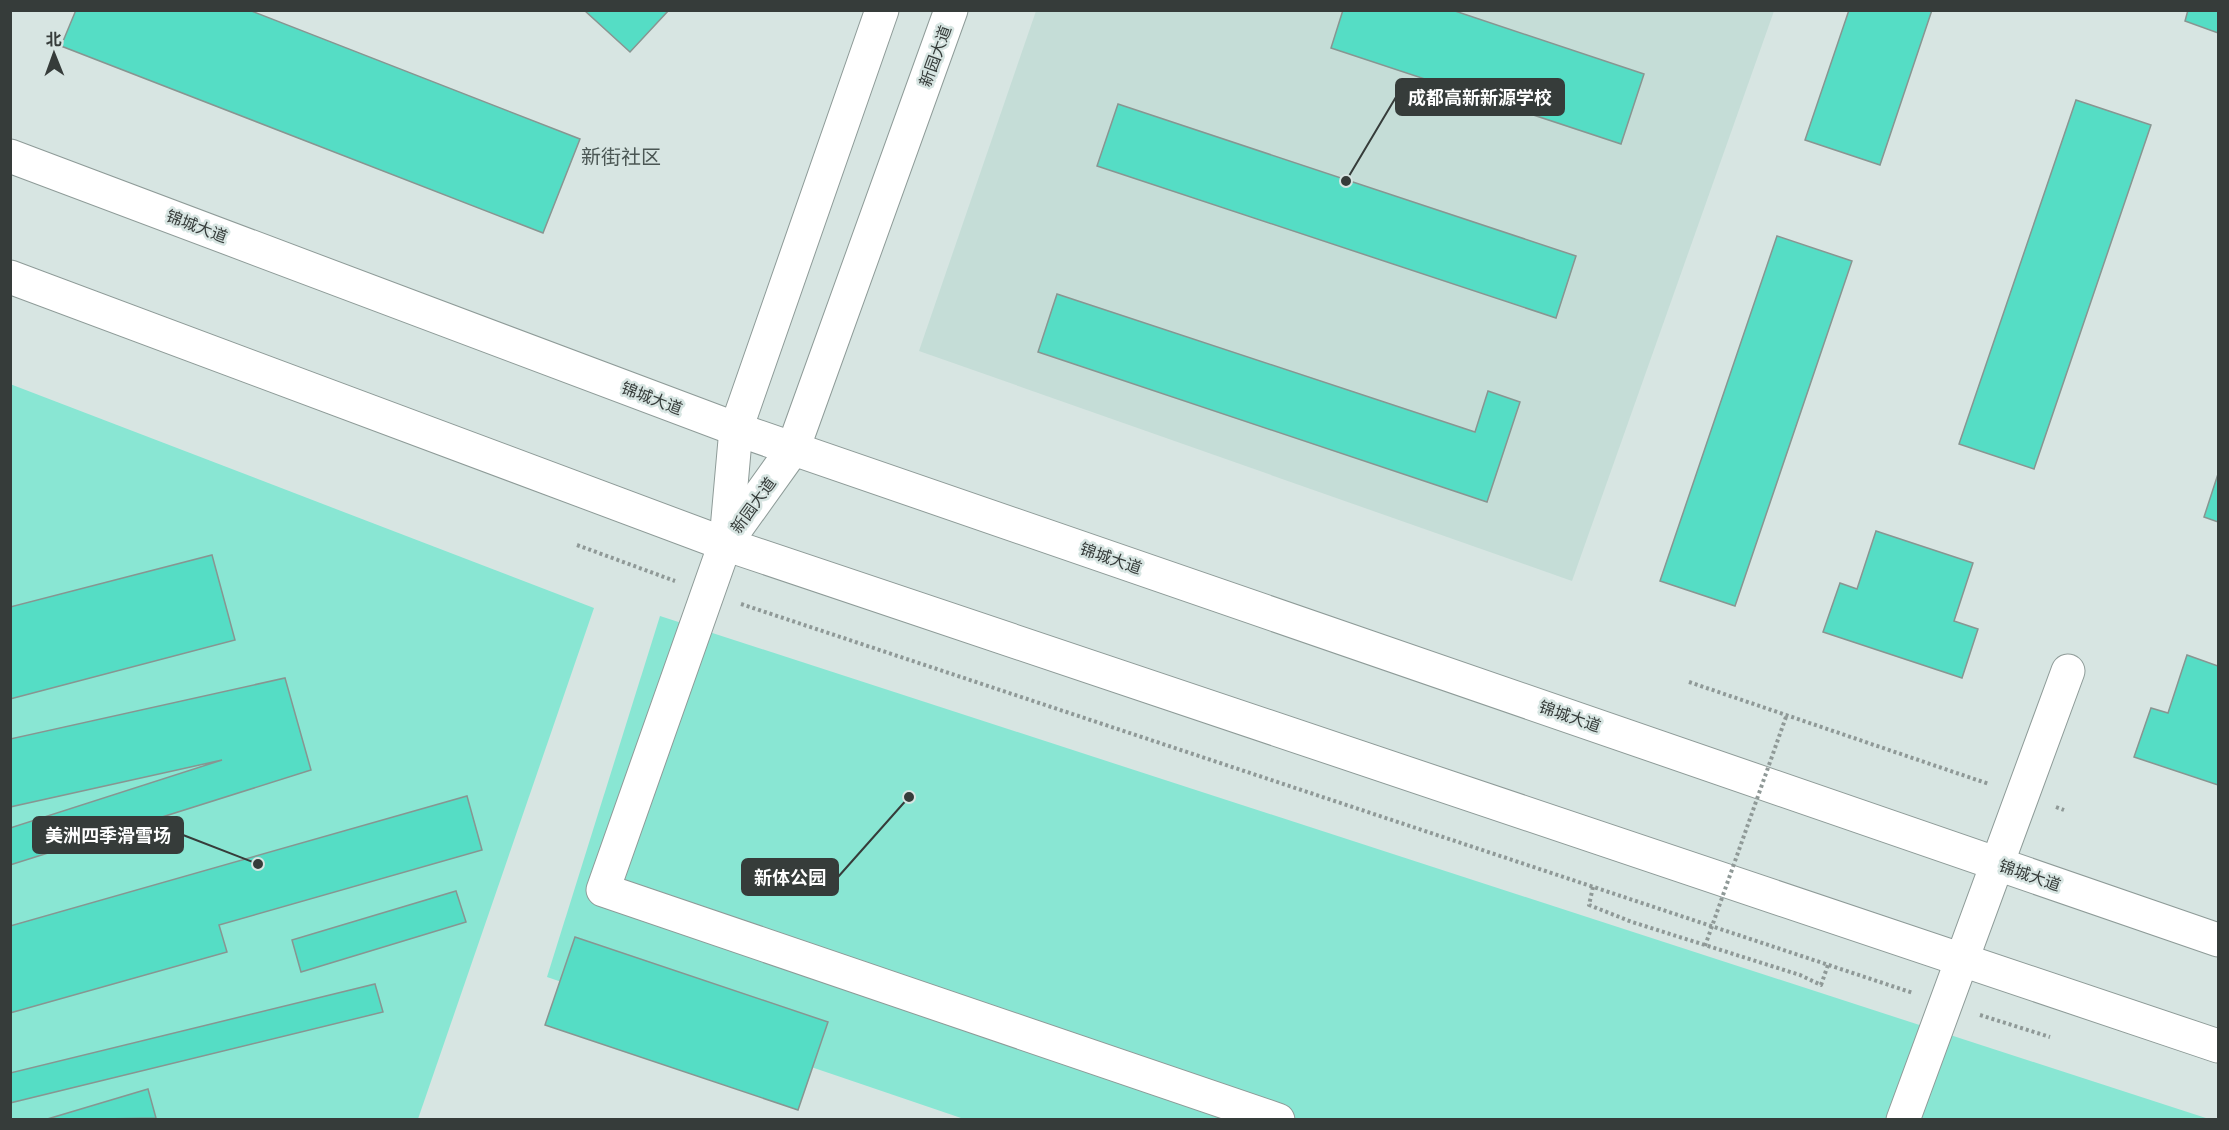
<svg xmlns="http://www.w3.org/2000/svg" width="2229" height="1130" viewBox="0 0 2229 1130" font-family="Commissioner,'Noto Sans SC',sans-serif">
<style>
.built{fill:#c5ddd7}
.green{fill:#89e6d3}
.building{fill:#55ddc5;stroke:#889591;stroke-width:1.5}
.lines{fill:none;stroke-linecap:round;stroke-linejoin:round}
.street-casing{stroke:#8e9b98;stroke-width:35}
.secondary-casing{stroke:#8e9b98;stroke-width:35}
.path{stroke:#8f9997;stroke-width:4;stroke-dasharray:3 3;stroke-linecap:butt}
.street{stroke:#fff;stroke-width:33}
.secondary{stroke:#fff;stroke-width:33}
.path-bridge{stroke:#8f9997;stroke-width:4;stroke-dasharray:3 3;stroke-linecap:butt}
.labels{text-anchor:middle;stroke-width:5;stroke-linejoin:round;paint-order:stroke}
.street-label{font-size:16px;fill:#363c3a;stroke:#d7e5e2}
.quarter-label{font-size:20px;fill:#4b5754;stroke:#d7e5e2}
.leader{fill:none;stroke:#363c3a;stroke-width:2}
.callout-dot{fill:#363c3a;stroke:#d7e5e2;stroke-width:2}
.callout{fill:#363c3a;stroke:#363c3a;stroke-width:2}
.callout-label{font-size:18px;text-anchor:middle;font-weight:bold;fill:#fff}
</style>
<rect width="100%" height="100%" fill="#d7e5e2"/>
<path class="built" d="M1036,11H1774L1572,581L919,351Z"/>
<g class="green">
<path d="M10,384L594,608L418,1119H11Z"/>
<path d="M660,616L2209,1119H964L547,977Z"/>
</g>
<g class="building">
<path d="M76,10H249L580,139L543,233L61,46Z"/>
<path d="M584,10H669L630,52Z"/>
<path d="M1343,10H1452L1644,74L1621,144L1331,48Z"/>
<path d="M1849,10H1932L1880,165L1805,140Z"/>
<path d="M2188,10H2218V33L2185,21Z"/>
<path d="M2076,100L2151,125L2034,469L1959,444Z"/>
<path d="M1118,104L1576,256L1556,318L1097,166Z"/>
<path d="M1777,236L1852,261L1735,606L1660,581Z"/>
<path d="M1057,294L1475,432L1488,391L1520,402L1487,502L1038,352Z"/>
<path d="M2218,474V522L2204,517Z"/>
<path d="M1876,531L1973,563L1954,621L1978,629L1962,678L1823,632L1840,583L1857,589Z"/>
<path d="M212,555L235,640L10,699V607Z"/>
<path d="M2187,655L2218,666V785L2134,757L2151,708L2168,713Z"/>
<path d="M285,678L311,770L10,865V828L222,760L10,807V739Z"/>
<path d="M467,796L482,850L219,925L227,952L10,1013V926Z"/>
<path d="M456,891L466,922L301,972L292,940Z"/>
<path d="M575,937L828,1022L798,1110L545,1025Z"/>
<path d="M375,984L383,1012L10,1103V1073Z"/>
<path d="M148,1089L156,1118L44,1120Z"/>
</g>
<g class="lines">
<defs>
<g id="street">
<path d="M725,544L603,890L1278,1120"/>
<path d="M1903,1120L2068,671"/>
</g>
<g id="secondary">
<path d="M10,156L736,429L2218,940"/>
<path d="M10,277L725,544L2218,1046"/>
<path d="M726,541L736,429L882,10"/>
<path d="M725,544L793,449L951,10"/>
</g>
</defs>
<use href="#street" class="street-casing"/>
<use href="#secondary" class="secondary-casing"/>
<g class="path">
<path d="M577,545L675,581"/>
<path d="M741,604L1913,993"/>
<path d="M1689,682L1989,784"/>
<path d="M2056,807L2064,810"/>
<path d="M1593,887L1589,905L1632,922L1800,975L1821,985L1828,965"/>
<path d="M1980,1015L2050,1037"/>
</g>
<use href="#street" class="street"/>
<use href="#secondary" class="secondary"/>
<path class="path-bridge" d="M1705,946L1787,714"/>
</g>
<g class="labels">
<g class="street-label">
<text transform="translate(935 56) rotate(-70)" y="6">新园大道</text>
<text transform="translate(197 226) rotate(21)" y="6">锦城大道</text>
<text transform="translate(652 398) rotate(21)" y="6">锦城大道</text>
<text transform="translate(753 505) rotate(-54)" y="6">新园大道</text>
<text transform="translate(1111 558) rotate(19)" y="6">锦城大道</text>
<text transform="translate(1570 716) rotate(19)" y="6">锦城大道</text>
<text transform="translate(2030 875) rotate(19)" y="6">锦城大道</text>
</g>
<g class="quarter-label">
<text x="621" y="164">新街社区</text>
</g>
</g>
<path class="leader" d="M1346 181L1396 97M258 864L183 835M909 797L838 877"/>
<g class="callout-dot">
<circle cx="1346" cy="181" r="6"/>
<circle cx="258" cy="864" r="6"/>
<circle cx="909" cy="797" r="6"/>
</g>
<g class="callout">
<rect x="1396" y="79" width="168" height="36" rx="6"/>
<rect x="33" y="817" width="150" height="36" rx="6"/>
<rect x="742" y="859" width="96" height="36" rx="6"/>
</g>
<g class="callout-label">
<text x="1480" y="104">成都高新新源学校</text>
<text x="108" y="842">美洲四季滑雪场</text>
<text x="790" y="884">新体公园</text>
</g>
<rect width="2229" height="1130" fill="none" stroke="#363c3a" stroke-width="24"/>
<g transform="translate(54 54) rotate(359)" stroke="#d7e5e2" stroke-width="4.5" paint-order="stroke">
<path d="M0-4.5L10 22L0 15L-10 22Z" fill="#363c3a"/>
<text y="-9" font-size="16" font-weight="bold" text-anchor="middle" fill="#363c3a">北</text>
</g>
</svg>
